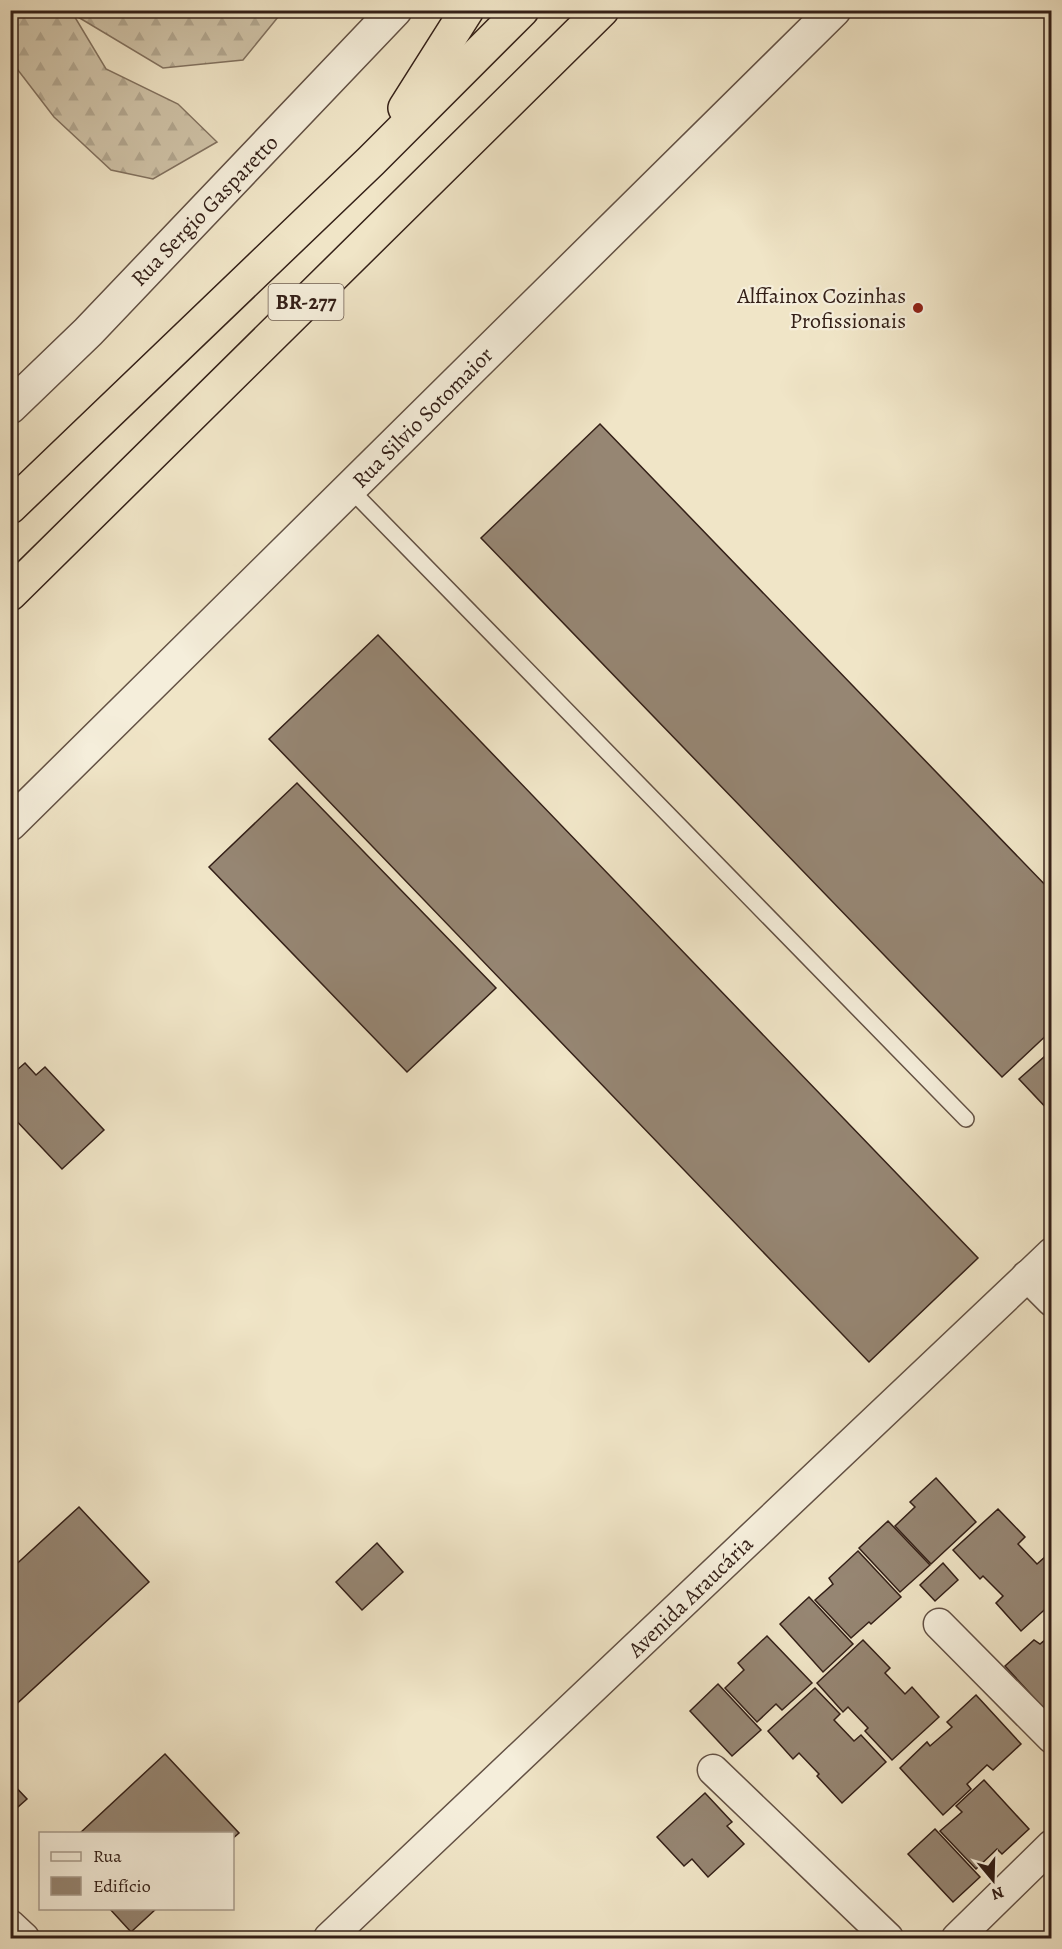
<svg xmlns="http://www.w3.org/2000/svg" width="1062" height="1949" viewBox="0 0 1062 1949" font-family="Alegreya,serif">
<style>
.forest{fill:url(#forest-firs);stroke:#827260;stroke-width:1.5}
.building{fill:#968673;stroke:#342018;stroke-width:1.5}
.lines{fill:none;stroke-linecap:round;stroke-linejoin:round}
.service-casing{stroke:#635144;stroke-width:18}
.minor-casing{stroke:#635144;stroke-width:33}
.tertiary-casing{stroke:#635144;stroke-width:36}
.motorway-casing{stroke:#342018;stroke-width:36}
.service{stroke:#f5eedb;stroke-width:15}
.minor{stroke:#f5eedb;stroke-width:30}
.tertiary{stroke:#f5eedb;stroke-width:33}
.motorway{stroke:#f0e5c7;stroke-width:33}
.poi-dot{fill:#8f2418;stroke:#f5eedb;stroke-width:2}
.labels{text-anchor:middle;stroke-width:4.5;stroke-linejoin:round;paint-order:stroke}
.shield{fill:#f5eedb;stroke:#6e5e52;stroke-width:1.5}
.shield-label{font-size:21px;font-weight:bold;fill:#342018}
.street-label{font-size:22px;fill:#342018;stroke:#f5eedb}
.poi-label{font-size:22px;fill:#342018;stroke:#f5eedb;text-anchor:end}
</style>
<defs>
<pattern id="forest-firs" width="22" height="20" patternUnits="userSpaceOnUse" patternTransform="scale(1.5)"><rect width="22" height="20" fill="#d0c4a9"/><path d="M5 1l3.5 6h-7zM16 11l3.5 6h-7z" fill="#b3a891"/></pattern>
</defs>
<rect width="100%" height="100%" fill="#f0e5c7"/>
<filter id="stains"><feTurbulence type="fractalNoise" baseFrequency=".00333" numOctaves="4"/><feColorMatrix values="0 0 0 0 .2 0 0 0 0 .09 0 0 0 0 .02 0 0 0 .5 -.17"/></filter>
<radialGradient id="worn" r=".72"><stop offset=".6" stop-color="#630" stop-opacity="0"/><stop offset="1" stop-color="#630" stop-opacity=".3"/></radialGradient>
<path class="forest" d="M11,10H283V11L243,60L163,68L73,14L106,69L178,104L217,142L153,179L111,170L54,117L11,61Z"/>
<g class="building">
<path d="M600,424L1052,892V1030L1002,1077L481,538Z"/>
<path d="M378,635L978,1258L869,1362L269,739Z"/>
<path d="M297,783L496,988L407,1072L209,867Z"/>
<path d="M1052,1050V1114L1019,1079Z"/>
<path d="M25,1063L36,1075L45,1067L104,1130L62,1169L10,1114V1076Z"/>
<path d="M936,1478L976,1522L931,1564L895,1526L915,1507L910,1502Z"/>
<path d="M79,1507L149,1582L10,1710V1570Z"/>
<path d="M998,1509L1025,1537L1018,1544L1037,1564L1046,1556L1052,1562V1603L1021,1631L996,1603L1003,1596L983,1576L980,1579L953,1550Z"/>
<path d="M888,1521L930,1565L900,1592L859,1548Z"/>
<path d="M377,1543L403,1572L362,1610L336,1582Z"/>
<path d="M858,1551L901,1597L871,1624L869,1622L851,1638L815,1600L833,1584L829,1578Z"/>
<path d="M943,1563L958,1580L935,1601L920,1585Z"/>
<path d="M809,1597L853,1644L823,1672L780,1624Z"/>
<path d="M1052,1634V1712L1049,1714L1005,1666L1034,1640L1040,1644Z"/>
<path d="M767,1636L812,1683L782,1710L776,1704L757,1722L725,1688L744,1670L738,1663Z"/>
<path d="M863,1640L890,1668L885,1673L905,1694L912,1687L939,1717L892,1760L865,1731L868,1728L848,1707L843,1712L817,1683Z"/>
<path d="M718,1684L761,1730L732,1756L690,1711Z"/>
<path d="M815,1688L840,1714L834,1720L854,1741L861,1735L886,1762L842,1803L817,1776L819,1774L799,1753L793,1759L768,1731Z"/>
<path d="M976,1695L1021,1744L993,1770L987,1765L967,1784L971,1789L943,1815L900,1768L927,1742L930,1746L952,1727L947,1722Z"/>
<path d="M165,1754L239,1833L232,1839V1834H79Z"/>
<path d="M984,1780L1029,1829L1002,1854L997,1849L976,1869L940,1831L962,1812L956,1806Z"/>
<path d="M10,1781L27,1799L10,1814Z"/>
<path d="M705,1793L732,1822L727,1826L744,1844L708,1877L692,1859L684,1866L657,1837Z"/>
<path d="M935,1829L980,1877L953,1902L908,1854Z"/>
<path d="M109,1908H157L131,1932Z"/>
</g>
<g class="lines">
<defs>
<path id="service" d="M350,489L966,1119"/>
<g id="minor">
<path d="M1027,1276L1052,1301"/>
<path d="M939,1624L1052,1738"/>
<path d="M713,1770L888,1938"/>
<path d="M10,1925L24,1938"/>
<path d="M329,1938L1052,1253"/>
<path d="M957,1938L1052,1845"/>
</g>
<g id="tertiary">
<path d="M10,407L88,332L395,10"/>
<path d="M10,824L834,10"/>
</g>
<g id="motorway">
<path d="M405,108L467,10"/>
<path d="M10,507L371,161L522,10"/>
<path d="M10,594L602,10"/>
</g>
</defs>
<use href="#service" class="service-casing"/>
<use href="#minor" class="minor-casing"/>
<use href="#tertiary" class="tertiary-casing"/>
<use href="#motorway" class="motorway-casing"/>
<use href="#service" class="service"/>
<use href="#minor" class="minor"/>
<use href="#tertiary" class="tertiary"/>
<use href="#motorway" class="motorway"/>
</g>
<circle class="poi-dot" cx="918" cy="308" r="6"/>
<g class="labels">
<rect class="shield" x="268.5" y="284" width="75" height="36" rx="4.5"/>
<g class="shield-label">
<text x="306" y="309">BR-277</text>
</g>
<g class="street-label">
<text transform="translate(204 210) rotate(-46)" y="8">Rua Sergio Gasparetto</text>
<text transform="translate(422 417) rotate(-45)" y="8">Rua Silvio Sotomaior</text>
<text transform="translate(690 1596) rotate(-44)" y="8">Avenida Araucária</text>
</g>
<g class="poi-label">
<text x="906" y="303">Alffainox Cozinhas<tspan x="906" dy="25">Profissionais</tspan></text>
</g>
</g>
<rect width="1062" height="1949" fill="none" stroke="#f0e5c7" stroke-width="36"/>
<rect x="12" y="12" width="1038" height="1925" fill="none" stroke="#342018" stroke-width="3"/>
<rect x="18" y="18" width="1026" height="1913" fill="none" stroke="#342018" stroke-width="1.5"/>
<rect x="39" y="1832" width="195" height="78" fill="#f5eedb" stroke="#a89c8d" stroke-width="1.5"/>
<rect x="51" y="1852" width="30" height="9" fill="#f5eedb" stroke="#a89c8d" stroke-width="1.5"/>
<text x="93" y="1862" font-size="18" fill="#342018">Rua</text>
<rect x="51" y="1877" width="30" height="18" fill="#968673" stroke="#a89c8d" stroke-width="1.5"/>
<text x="93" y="1892" font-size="18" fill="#342018">Edifício</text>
<g transform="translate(993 1880) rotate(161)" stroke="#f5eedb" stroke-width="4.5" paint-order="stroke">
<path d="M0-4.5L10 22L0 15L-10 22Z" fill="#342018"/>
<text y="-9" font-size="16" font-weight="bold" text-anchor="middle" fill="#342018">N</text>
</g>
<rect width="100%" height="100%" filter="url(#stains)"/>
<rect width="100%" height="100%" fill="url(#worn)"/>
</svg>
